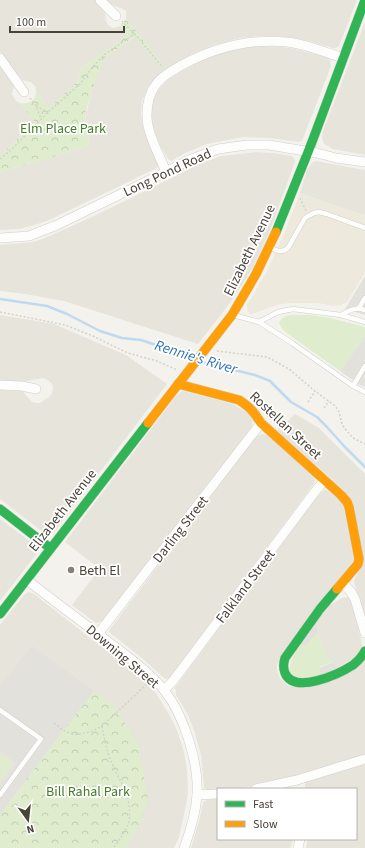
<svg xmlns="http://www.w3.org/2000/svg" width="365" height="848" viewBox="0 0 365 848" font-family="'Source Sans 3',sans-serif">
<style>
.residential{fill:#e7e4db}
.education{fill:#edeadd}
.green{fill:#dfedce}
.park{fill:url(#park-crowns)}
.parking{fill:#e2e1dc}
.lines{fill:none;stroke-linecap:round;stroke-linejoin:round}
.stream{stroke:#bfdaf0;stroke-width:2.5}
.lane-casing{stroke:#d1cfcb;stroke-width:5.5}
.street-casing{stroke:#d1cfcb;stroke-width:10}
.fast-casing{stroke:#d2cfc4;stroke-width:10}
.slow-casing{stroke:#d2cfc4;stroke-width:10}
.path{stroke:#d3d2cb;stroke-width:1.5;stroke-dasharray:2 2;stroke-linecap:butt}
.lane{stroke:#fdfdfc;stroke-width:4.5}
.street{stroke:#fdfdfc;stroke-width:9}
.fast{stroke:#30b455;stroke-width:9}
.slow{stroke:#ff9f0a;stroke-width:9}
.poi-dot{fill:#858177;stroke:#fff;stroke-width:1.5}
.labels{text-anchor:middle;stroke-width:3.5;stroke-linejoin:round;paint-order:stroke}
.park-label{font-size:14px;fill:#457c2b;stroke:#fff}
.street-label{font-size:14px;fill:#4a4438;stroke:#fff}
.poi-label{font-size:14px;fill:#4a4438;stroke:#fff;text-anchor:start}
.water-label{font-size:15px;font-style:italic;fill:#3176b6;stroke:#fff}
</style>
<defs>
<pattern id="park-crowns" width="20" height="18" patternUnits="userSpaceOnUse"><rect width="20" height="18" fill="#dfedce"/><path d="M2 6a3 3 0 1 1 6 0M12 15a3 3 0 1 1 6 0" fill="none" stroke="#c1ccb2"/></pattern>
</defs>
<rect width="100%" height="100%" fill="#f3f2ed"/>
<g class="residential">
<path d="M0,0H95L105,12L106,20L108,25L113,28L117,27L120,26L128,35L80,69L78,81L49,108L36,91L35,86L31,82L22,80L20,77L0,52Z"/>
<path d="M105,0H357L339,46L335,48L336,49L309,41L294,38L277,36H260L240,38L214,45L192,54L166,69L137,32L126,19V11L121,8L109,4Z"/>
<path d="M365,22V155L333,149L324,144L322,138L323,131Z"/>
<path d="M135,37L164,71L150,84L142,101L141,113L142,122L145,132L159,165L157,168L47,221L31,226L19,229L0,230V172L56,156L89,145L85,111H87L94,80L105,57Z"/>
<path d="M256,46L283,47L296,49L325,57L332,61L330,62L331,66L302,141L298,142L272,138L243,137L207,144L185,153L171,161L168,159L161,147L152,126L150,116L152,102L157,91L168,79L183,70L200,61L221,53L238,49Z"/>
<path d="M0,66L13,83L14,86L12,94L14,98L16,101L20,103L35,122L0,156Z"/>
<path d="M256,152L273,153L292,156L295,160L294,165L269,233L261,250L252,269L230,303L198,344L64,301L25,294L0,291V245L34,242L45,238L92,217L204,162L221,156L239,154Z"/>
<path d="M315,161L365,170V215L348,210L300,193L307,170L312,163Z"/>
<path d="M0,315L54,324L126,355L167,384L55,531L50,535L44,533L0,499V390L21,391L23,392L32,402L36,403H40L49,397L52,393L53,388L52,384L48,380L43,378L27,381H0Z"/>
<path d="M183,391L233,404L249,414L252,420V426L250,431L103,621L96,623L72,605L95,575L91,571L95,565L65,542L177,395Z"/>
<path d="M295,414L319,428L365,474V616L354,583L355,578L361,568L345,491L331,478L277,431Z"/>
<path d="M263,434L267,435L314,478L315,482L188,654L169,678L165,679L142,658L109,632L110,629L255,438L259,435Z"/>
<path d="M324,490H327L343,504L354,560L280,659L277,665V671L280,678L288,686L365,660V755L295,777L250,787L231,789H218V790H207L204,788L201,755L195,733L188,715L176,695V690L174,689L316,498Z"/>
<path d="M0,519L36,546L39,549L38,552L0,601Z"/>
<path d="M29,592L34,594L126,666L155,692L170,716L177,730L184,752L187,771L188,791L186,805L179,837L174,848H124L136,832L21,786L0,815V625L24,595L27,593Z"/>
<path d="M347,597L350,598L351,601L361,640L362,647L357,656L337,668L334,662L327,657L318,633L317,621L330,605L342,598Z"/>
<path d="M365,763V848H306L308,839H356V789H305V783L307,781Z"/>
<path d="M218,798V839H293L290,848H191L200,818L203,802L207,800Z"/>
</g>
<path class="education" d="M300,193L348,210L365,215V273L347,302L341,305L333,306L318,303H289L277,305L252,314H250L247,310V305L267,271L286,229Z"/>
<g class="green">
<path d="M291,315H310L330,318L365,327V336L340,371L284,331L281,327L279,323C282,317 285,316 291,315Z"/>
<path d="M318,633L327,657L334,662L319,667L321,675C310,678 284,683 291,662C293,656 297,651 300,645H307Z"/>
<path d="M1,754L13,763L0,781V774L2,771L0,769V756Z"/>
</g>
<g class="park">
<path d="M126,19L137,32L166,69L164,71L134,37L105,57L95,80L86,111L85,112L89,145L56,156L0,172V156L35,122L20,103C30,104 36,101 36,91L49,108L78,81L80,69L128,35L120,26Z"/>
<path d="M94,691L114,705L138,744L148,799L136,832L124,848H0V815L46,753Z"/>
</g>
<g class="parking">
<path d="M365,276V315L345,309Z"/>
<path d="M365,336V387L358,384L340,371Z"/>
<path d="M317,621L318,633L307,645H300Z"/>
<path d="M32,646L94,691L46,753L0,815V786L17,763L0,750V686Z"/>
<path d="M334,662L337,668L321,675L319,668Z"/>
</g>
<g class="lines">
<g class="stream">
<path d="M0,299L47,306L67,314L100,331L122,338L141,340L186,355L193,358"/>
<path d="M201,362L255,375L270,381L291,402L317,417L326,426L344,446L365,467"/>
</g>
<defs>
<g id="lane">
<path d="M271,248C277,251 282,253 288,248L305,218L308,216L314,213L319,212L327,214L365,228"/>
<path d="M359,308L365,298"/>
<path d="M233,315L259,322"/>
<path d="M341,315C350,310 355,307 365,310"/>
<path d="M365,322L341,315L293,309L278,312L259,322L292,343L353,386L365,392"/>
<path d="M353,386L365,366"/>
<path d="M0,710L41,739L0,795"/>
</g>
<g id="street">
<path d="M100,0L116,16"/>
<path d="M0,58L24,92"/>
<path d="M166,172C160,156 146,132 147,114C147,103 150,92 157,83C163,75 173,70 182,65C214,48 249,38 287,42C306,44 324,52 343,58"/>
<path d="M0,238L29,236L57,225L166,172L189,160L218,149L247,145H269L317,153L336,158L365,162"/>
<path d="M0,385L22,386L36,389"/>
<path d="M27,580C55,602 85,624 114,646C131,659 150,673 164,690C184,715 199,763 197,795C196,812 190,832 184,848"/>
<path d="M343,583L351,592L355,599L365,633"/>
<path d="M98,634L261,423"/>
<path d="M164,690L173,681L317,489L325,480"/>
<path d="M256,789L297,780L365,759"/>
<path d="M197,795L218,794"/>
<path d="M298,848L300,839"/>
</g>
<g id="fast">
<path d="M276,232L312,142L365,0"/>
<path d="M0,509L50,548"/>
<path d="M337,589L320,609L285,658C283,664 283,668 285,673C294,695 339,674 353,665C358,661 362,657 365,651"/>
<path d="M0,614L148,423"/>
</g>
<g id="slow">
<path d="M178,384L239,400C251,408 253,411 261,423L341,495L347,502L349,507L359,559L358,564L337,589"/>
<path d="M148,423L232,315L256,274L276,232"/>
</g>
</defs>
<use href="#lane" class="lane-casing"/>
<use href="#street" class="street-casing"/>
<use href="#fast" class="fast-casing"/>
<use href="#slow" class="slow-casing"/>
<g class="path">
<path d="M134,34L136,35L163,68"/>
<path d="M30,98L36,106L41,119"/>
<path d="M36,106L48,112"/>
<path d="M0,159L12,149L48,112L80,84L91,69L104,55L134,34L122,21"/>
<path d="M300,198L306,211"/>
<path d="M0,312L65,325L93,336L113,346L128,353L157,361L177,370"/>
<path d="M217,351L267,357L289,369L315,391L335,406L339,412L342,424L345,429L353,438L365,444"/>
<path d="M308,402L315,391"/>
<path d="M324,408L329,401"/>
<path d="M54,723C58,726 62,730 67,732C78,737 92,732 102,726L147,684"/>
<path d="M102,726C105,742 107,753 114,768C117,775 121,781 124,788C129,799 132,816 127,827C123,835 118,842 113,848"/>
</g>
<use href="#lane" class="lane"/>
<use href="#street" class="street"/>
<use href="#fast" class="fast"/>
<use href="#slow" class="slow"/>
</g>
<circle class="poi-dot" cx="71" cy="570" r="4"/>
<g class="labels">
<g class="park-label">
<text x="63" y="133">Elm Place Park</text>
<text x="88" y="796">Bill Rahal Park</text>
</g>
<g class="street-label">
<text transform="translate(167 172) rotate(-25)" y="5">Long Pond Road</text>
<text transform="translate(249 250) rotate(-64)" y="5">Elizabeth Avenue</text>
<text transform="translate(286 425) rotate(43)" y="5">Rostellan Street</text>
<text transform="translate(62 510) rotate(-52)" y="5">Elizabeth Avenue</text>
<text transform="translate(180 529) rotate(-52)" y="5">Darling Street</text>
<text transform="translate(245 586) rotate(-53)" y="5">Falkland Street</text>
<text transform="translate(123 656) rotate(40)" y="5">Downing Street</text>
</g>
<g class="poi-label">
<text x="79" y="575">Beth El</text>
</g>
<g class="water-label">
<text transform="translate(196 357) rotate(17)" y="5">Rennie's River</text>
</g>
</g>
<rect x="217" y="788" width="140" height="52" fill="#ffffff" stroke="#b7b4af"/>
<rect x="225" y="801" width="20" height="6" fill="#30b455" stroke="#b7b4af"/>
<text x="253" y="808" font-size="12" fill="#4a4438">Fast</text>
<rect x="225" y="821" width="20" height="6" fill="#ff9f0a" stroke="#b7b4af"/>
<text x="253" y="828" font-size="12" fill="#4a4438">Slow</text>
<g transform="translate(28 820) rotate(165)" stroke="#ffffff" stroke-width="3" paint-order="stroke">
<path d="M0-3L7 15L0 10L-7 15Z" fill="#4a4438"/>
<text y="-6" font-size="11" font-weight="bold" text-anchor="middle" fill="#4a4438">N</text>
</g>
<path d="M10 26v6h114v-6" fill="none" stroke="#4a4438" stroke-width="2"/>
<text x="16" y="26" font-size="12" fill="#4a4438" stroke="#ffffff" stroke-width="3" paint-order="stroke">100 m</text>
</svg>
